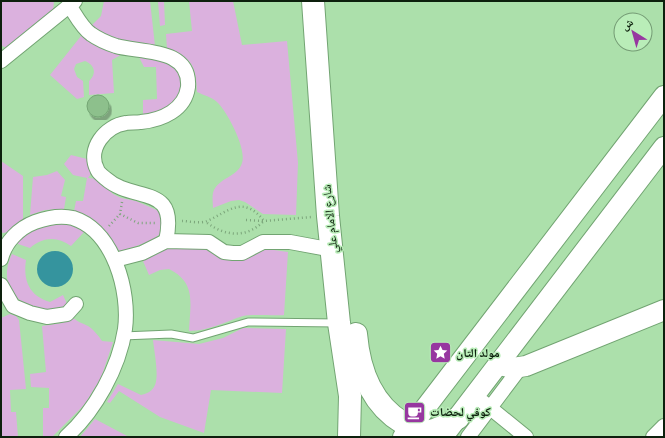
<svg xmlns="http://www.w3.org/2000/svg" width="665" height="438" viewBox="0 0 665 438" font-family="'Source Serif 4','Noto Naskh Arabic',serif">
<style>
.green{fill:#dbb1de}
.water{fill:#35949e}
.building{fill:#8dc08c;stroke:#74a674;filter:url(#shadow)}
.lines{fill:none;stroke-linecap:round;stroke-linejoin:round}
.lane-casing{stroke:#72a472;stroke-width:9}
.street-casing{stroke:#72a472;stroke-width:16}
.secondary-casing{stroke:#72a472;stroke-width:22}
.primary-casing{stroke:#72a472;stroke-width:24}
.path{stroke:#7ca67b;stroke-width:2.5;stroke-dasharray:1 3;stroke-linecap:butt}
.lane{stroke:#fff;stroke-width:7}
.street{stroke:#fff;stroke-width:14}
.secondary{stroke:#fff;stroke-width:20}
.primary{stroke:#fff;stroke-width:22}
.labels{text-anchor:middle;stroke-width:3;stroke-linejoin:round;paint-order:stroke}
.street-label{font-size:12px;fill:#0d200d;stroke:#b9edb8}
.poi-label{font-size:12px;font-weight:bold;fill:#0d200d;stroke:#b9edb8;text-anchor:start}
</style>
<defs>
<filter id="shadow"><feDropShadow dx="2.5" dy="4.5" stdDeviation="0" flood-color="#0004"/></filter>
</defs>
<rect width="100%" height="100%" fill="#ace0ab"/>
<g class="green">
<path d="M1,1H54L53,11L6,48L1,45Z"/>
<path d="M104,1H150L155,46C129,42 113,40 91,26L101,16Z"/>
<path d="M158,1H164L165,25L160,26Z"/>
<path d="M189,1H233L242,45L287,41L298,163L296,215L263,214L245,202L239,200L231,201L213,208C213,204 212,198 213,193C217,178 238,177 242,163C247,149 227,111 217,102C212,97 203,95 197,92C196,65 192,58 167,49L166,34L192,31Z"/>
<path d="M81,36L124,53L112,60L114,93L89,95V81C97,74 95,65 85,61L76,64L74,69L77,77L83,81L84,97L77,99L50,75Z"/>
<path d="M138,55C151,57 174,59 180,74C182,78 182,85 183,90L169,109L143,115V100L157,99L156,67H144Z"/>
<path d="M71,155L87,159L93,171L88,178L98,179L113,194L121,198L136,201L161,212L163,231L153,240L120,252C108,235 95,215 74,211L76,201H83L87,178L73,175L64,164Z"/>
<path d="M1,161L23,176V220L8,232L3,233L1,232Z"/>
<path d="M57,171L65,180L61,196L66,197L64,209L45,210L30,215L33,177L47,175Z"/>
<path d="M63,222L76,226L84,232L71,246C57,236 43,237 30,248L15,243L29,229Z"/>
<path d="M167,248L208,249L251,255L267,249L288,252L284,315C274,316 252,314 243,316C224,322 209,331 189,331C190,304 197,283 169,269L160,270L149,275L143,261Z"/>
<path d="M12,254L26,260C23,280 29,296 50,302L63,295L67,304C64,306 59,309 56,310C49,312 38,309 32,307C8,297 1,277 12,254Z"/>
<path d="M10,314L16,316L19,320L26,389L10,390L11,412H16L18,437H1V318Z"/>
<path d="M73,318C78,322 82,323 88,326C93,329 98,335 102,341L113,342L101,378L94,389L85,404L53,436L43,437V408H49V388L31,387L30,374L46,372L42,326L62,323Z"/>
<path d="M243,328L286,329L282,393L211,390L204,433L160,417L119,391L110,403L107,402L118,384L141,395C146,394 151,392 154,387C160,378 154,351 153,340L199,344L223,338Z"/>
<path d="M95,419L129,437H80Z"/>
</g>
<circle class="water" cx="55" cy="269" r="18"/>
<circle class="building" cx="98" cy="106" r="11"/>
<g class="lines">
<defs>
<path id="lane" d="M123,336L171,334L193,338L248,322L338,323"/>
<g id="street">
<path d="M69,5C75,14 82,28 91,34C98,39 107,43 116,46C140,53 191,47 188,87C185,110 162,120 141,122C136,123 131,122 126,123C105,126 87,149 97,169C98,173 102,175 105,178C134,204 179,182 166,241"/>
<path d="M1,61L75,1"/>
<path d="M1,259C5,242 19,228 35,222C46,218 61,215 73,218C114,231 130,292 125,329C119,368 95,411 66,437"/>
<path d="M115,260L142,253L166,241L209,242L224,252L233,253H242L263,242H290L333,250"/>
<path d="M1,285L13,306L30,313L47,317L67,314L76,304"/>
<path d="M483,402L526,437"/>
<path d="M468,437L520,368"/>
<path d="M653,437L664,426"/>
</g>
<g id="secondary">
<path d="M499,365L513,368L526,366L664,310"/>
<path d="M448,430L664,147"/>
<path d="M403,437L664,96"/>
</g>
<g id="primary">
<path d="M313,1L328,216L339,323L350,396L349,437"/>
<path d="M356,334C359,369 371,404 403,423C411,428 420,432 430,431C440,429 449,423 458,418"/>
</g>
</defs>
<use href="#lane" class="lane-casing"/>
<use href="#street" class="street-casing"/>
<use href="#secondary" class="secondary-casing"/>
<use href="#primary" class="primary-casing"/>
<g class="path">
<path d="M122,202L120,214L138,223H155"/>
<path d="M246,220L264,221L312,217"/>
<path d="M182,221C189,221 200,224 207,221C228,212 243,194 264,221C246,239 224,236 206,222"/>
<path d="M109,226L120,214"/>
</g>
<use href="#lane" class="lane"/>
<use href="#street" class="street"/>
<use href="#secondary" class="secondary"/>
<use href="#primary" class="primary"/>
</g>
<defs>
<symbol id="sight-square" viewBox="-11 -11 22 22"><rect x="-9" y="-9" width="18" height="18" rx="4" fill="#9737a0" stroke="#b9edb8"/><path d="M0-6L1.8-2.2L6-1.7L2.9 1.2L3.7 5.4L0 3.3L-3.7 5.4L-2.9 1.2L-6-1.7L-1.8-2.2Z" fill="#fff"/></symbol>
<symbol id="cafe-square" viewBox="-11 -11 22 22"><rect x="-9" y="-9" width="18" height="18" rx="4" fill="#9737a0" stroke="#b9edb8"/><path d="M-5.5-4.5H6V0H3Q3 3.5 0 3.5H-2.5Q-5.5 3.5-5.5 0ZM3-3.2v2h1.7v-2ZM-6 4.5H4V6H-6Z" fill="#fff"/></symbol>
</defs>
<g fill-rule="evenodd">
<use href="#sight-square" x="428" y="340" width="25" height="25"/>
<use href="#cafe-square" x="402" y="400" width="25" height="25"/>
</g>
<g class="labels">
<g class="street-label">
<text transform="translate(330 219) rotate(-96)" y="4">شارع الامام علي</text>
</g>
<g class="poi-label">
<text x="456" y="357">مولد التان</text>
<text x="430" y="416">كوفي لحضات</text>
</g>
</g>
<rect width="665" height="438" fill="none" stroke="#0d200d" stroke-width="4"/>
<g transform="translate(633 32) rotate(323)"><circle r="19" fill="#b9edb8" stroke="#749b74"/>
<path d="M0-3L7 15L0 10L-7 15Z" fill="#9737a0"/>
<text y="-6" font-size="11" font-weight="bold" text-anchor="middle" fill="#0d200d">ش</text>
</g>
</svg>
